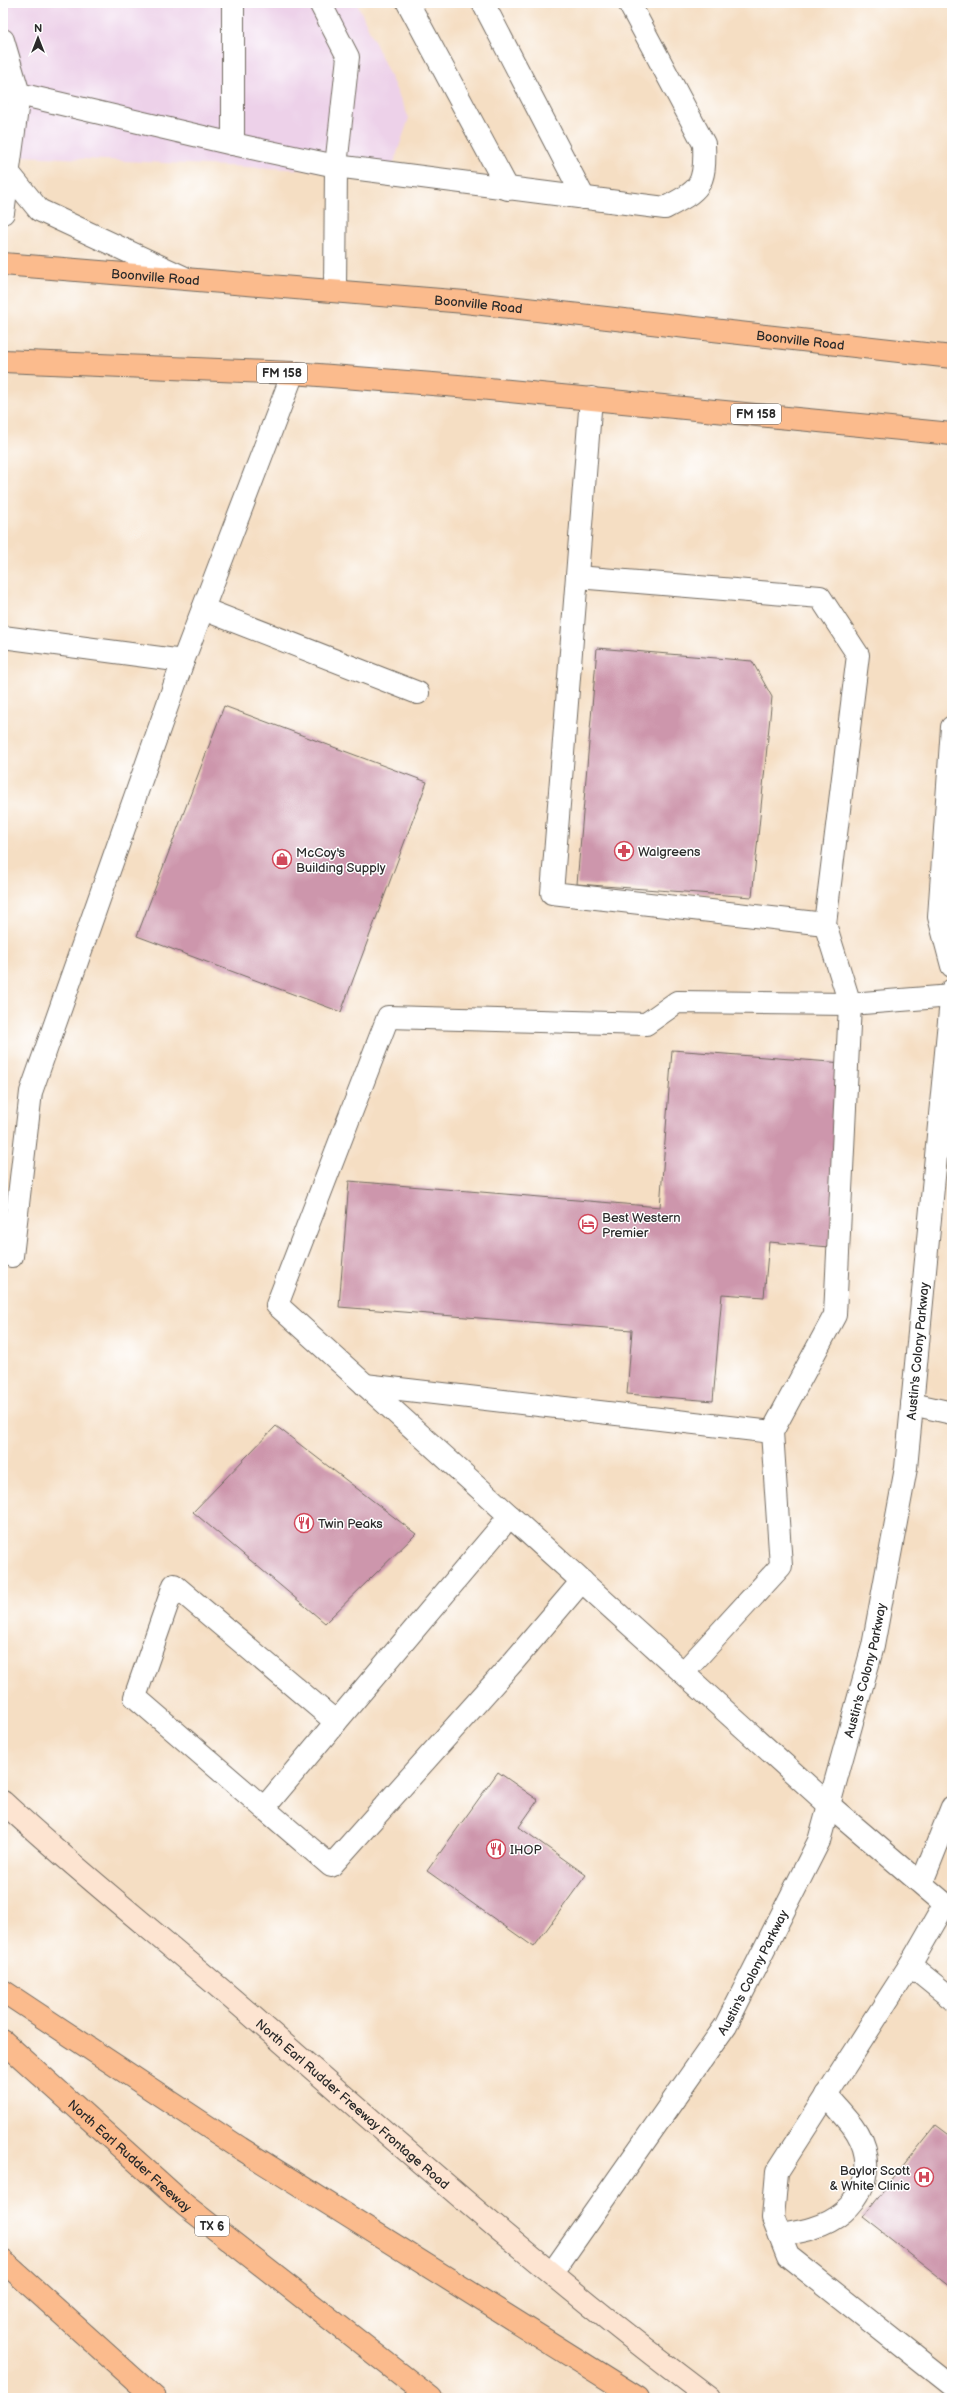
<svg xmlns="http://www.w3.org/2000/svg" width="955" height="2401" viewBox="0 0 955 2401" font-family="'Balsamiq Sans',sans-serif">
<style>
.built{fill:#edd1e9}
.building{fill:#cd96ac}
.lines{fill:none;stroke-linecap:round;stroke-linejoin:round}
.service-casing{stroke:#726a60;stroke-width:24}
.tertiary-casing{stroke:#726a60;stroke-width:24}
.secondary-casing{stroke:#726a60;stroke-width:24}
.primary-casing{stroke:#726a60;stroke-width:24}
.motorway-casing{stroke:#726a60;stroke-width:24}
.service{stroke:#fff;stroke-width:22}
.tertiary{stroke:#fff;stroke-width:22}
.secondary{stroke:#fde4d1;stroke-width:22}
.primary{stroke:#fbbb8d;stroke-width:22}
.motorway{stroke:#fbbb8d;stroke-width:22}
.labels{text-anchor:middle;stroke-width:3;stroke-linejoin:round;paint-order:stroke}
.shield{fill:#fff;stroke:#6b6b6b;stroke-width:1}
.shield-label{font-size:12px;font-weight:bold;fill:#2b2b2b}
.street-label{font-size:13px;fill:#2b2b2b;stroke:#fff}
.poi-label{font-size:13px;fill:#2b2b2b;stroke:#fff;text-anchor:start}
</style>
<rect width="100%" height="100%" fill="#fff"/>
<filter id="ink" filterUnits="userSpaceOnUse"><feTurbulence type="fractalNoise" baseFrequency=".025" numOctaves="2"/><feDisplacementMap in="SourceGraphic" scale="8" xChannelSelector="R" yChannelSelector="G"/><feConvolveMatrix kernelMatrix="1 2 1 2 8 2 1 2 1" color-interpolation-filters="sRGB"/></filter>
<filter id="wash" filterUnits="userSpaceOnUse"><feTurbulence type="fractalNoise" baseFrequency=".012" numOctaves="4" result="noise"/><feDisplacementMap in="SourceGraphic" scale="16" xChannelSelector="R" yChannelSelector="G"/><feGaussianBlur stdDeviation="0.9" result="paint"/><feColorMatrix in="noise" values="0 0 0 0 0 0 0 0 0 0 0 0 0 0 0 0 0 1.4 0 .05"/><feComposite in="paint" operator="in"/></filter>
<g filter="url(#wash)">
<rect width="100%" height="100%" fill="#f5dec3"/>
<path class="built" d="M3,3H357L409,118L390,174L3,155Z"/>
<g id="blocks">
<g class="building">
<path d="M597,648L752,661L772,697L752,897L577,884Z"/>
<path d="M224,706L427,782L341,1012L137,936Z"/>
<path d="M672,1050L844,1063L830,1247L769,1242L764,1297L722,1294L713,1401L627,1394L632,1330L339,1307L349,1181L660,1207Z"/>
<path d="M276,1426L416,1534L325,1623L193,1512Z"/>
<path d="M498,1772L538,1800L519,1827L586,1875L534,1947L427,1871Z"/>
<path d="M936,2125L952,2137V2287L863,2217Z"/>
</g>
</g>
</g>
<g filter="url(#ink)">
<use href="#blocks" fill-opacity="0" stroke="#726a60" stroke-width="1"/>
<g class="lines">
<defs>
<g id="service">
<path d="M320,3L348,57L336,166L335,291"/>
<path d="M408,3L508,189"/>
<path d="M483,3L584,198"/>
<path d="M3,40L19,94L233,144L336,166L665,208C700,190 706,186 704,144L629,3"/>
<path d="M233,144V3"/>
<path d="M8,172L39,210L185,278"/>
<path d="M3,213L19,94L4,92"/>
<path d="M591,398L552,893L825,924L850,1004L835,1315L772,1432L781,1566L683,1673"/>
<path d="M577,577L820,597L858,655L825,924"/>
<path d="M203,609L418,693"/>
<path d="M3,637L183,661L293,373"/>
<path d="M952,996L850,1004L677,1002L646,1024L388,1017L277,1305L829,1805L945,1904L910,1965L777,2172L773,2218L788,2256L952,2386"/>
<path d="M12,1256L31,1092L183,661"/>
<path d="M365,1385L772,1432"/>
<path d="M912,1404L952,1413"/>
<path d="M510,1516L336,1722L174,1585L135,1697L331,1866L514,1661L582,1581"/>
<path d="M264,1808L336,1722"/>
<path d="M922,1882L952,1807"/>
<path d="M910,1965L952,1999"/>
<path d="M780,2235C791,2233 802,2232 813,2228C860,2214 883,2167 852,2125C844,2115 835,2105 826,2095"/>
</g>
<g id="tertiary">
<path d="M952,727L939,917L952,966"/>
<path id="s1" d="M552,2273L726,2025L819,1841L873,1646L906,1468L952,990"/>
</g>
<g id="secondary">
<path id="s2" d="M3,1802C86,1879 175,1948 260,2023C407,2151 553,2281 709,2398"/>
</g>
<g id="primary">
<path id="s3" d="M3,264L465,302L952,357"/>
<path d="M3,361L293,373L458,386L952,434"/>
</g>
<g id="motorway">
<path d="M3,1991L240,2148L638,2398"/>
<path id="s4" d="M3,2041L186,2206L431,2398"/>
<path d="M3,2261L155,2398"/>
</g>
</defs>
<use href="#service" class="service-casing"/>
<use href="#tertiary" class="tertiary-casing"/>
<use href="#secondary" class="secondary-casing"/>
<use href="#primary" class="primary-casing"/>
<use href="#motorway" class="motorway-casing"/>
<use href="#service" class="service"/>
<use href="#tertiary" class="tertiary"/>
<use href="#secondary" class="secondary"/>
<use href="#primary" class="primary"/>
<use href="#motorway" class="motorway"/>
</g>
</g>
<defs>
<symbol id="pharmacy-ring" viewBox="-11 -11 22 22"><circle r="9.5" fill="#fff" stroke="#d1495b" stroke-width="1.5"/><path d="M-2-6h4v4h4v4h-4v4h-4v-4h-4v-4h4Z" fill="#d1495b"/></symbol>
<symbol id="shop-ring" viewBox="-11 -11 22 22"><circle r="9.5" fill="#fff" stroke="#d1495b" stroke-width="1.5"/><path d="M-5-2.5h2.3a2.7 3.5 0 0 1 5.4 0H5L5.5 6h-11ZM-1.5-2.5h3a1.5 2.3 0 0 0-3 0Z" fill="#d1495b"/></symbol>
<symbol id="hotel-ring" viewBox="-11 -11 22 22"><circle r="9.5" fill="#fff" stroke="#d1495b" stroke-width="1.5"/><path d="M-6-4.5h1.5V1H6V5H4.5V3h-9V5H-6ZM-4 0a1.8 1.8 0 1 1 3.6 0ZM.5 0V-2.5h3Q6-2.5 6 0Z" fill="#d1495b"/></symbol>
<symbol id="restaurant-ring" viewBox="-11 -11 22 22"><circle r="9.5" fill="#fff" stroke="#d1495b" stroke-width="1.5"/><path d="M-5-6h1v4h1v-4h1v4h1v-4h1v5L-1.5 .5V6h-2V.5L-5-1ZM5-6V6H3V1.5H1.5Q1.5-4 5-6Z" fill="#d1495b"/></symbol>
<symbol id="hospital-ring" viewBox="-11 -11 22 22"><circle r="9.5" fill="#fff" stroke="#d1495b" stroke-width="1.5"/><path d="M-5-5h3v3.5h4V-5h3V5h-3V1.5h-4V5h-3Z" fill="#d1495b"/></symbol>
</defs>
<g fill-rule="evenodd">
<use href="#pharmacy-ring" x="613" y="840" width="22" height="22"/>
<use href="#shop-ring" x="271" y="848" width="22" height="22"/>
<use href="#hotel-ring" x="577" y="1213" width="22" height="22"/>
<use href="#restaurant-ring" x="293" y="1512" width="22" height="22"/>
<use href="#restaurant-ring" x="485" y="1838" width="22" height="22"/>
<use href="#hospital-ring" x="913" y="2166" width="22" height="22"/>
</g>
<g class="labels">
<g class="shield">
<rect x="257" y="363" width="50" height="20" rx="3"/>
<rect x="731" y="404" width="50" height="20" rx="3"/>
<rect x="195" y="2216" width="34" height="20" rx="3"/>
</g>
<g class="shield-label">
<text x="282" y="377">FM 158</text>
<text x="756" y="418">FM 158</text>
<text x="212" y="2230">TX 6</text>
</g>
<g class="street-label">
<text dy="5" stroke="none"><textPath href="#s3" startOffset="153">Boonville Road</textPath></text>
<text dy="5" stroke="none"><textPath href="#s3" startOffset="477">Boonville Road</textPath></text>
<text dy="5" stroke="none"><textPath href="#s3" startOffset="801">Boonville Road</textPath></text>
<text dy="5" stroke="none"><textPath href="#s1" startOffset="1010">Austin's Colony Parkway</textPath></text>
<text dy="5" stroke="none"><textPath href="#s1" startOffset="686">Austin's Colony Parkway</textPath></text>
<text dy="5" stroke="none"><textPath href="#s1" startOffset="362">Austin's Colony Parkway</textPath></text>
<text dy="5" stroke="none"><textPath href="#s2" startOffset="462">North Earl Rudder Freeway Frontage Road</textPath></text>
<text dy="5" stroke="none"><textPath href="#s4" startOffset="171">North Earl Rudder Freeway</textPath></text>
</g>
<g class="poi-label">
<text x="638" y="856">Walgreens</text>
<text x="296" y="857">McCoy's<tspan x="296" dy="15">Building Supply</tspan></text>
<text x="602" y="1222">Best Western<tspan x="602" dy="15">Premier</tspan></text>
<text x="318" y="1528">Twin Peaks</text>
<text x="510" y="1854">IHOP</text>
<text x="910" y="2175" text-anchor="end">Baylor Scott<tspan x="910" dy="15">&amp; White Clinic</tspan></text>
</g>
</g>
<rect width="955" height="2401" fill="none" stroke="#fff" stroke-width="16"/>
<g transform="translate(38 38)" stroke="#ffffff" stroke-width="3" paint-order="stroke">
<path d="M0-3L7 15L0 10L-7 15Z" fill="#2b2b2b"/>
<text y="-6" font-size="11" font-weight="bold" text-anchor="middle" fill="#2b2b2b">N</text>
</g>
</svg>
